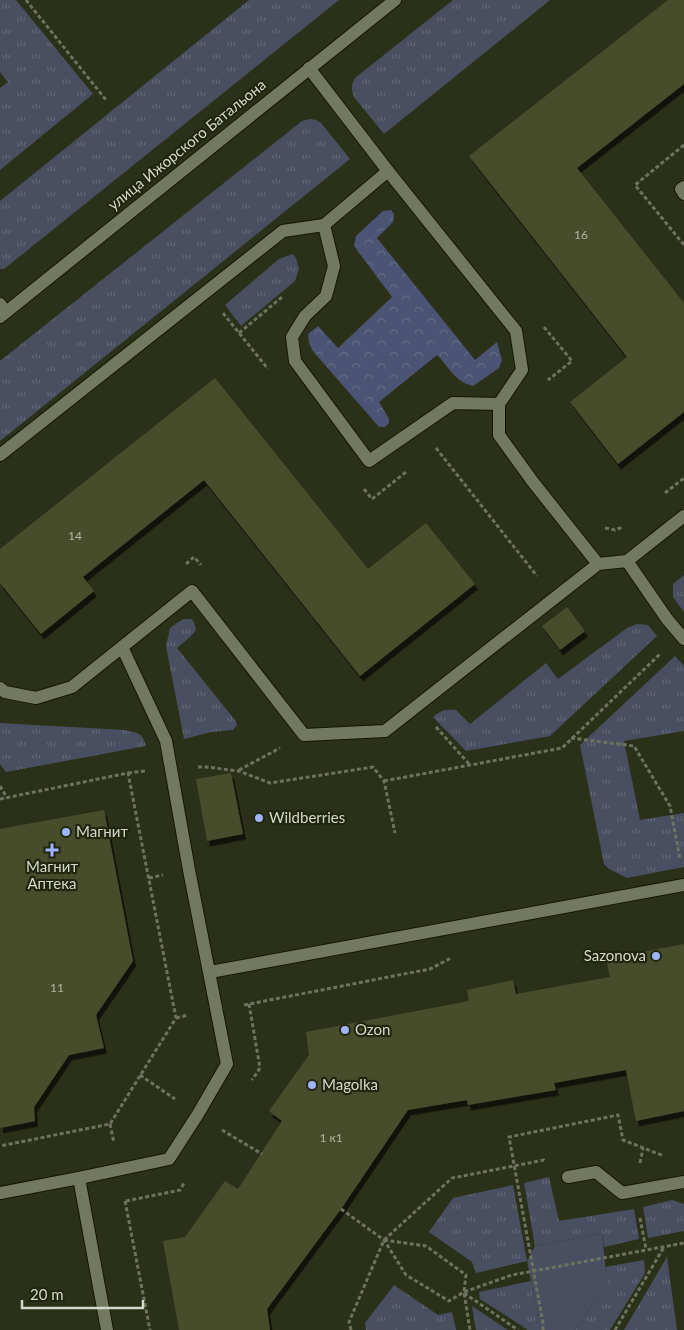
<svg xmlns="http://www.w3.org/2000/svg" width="684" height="1330" viewBox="0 0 684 1330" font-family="Lato,sans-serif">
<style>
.grass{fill:url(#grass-tufts)}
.forest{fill:url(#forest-crowns)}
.park{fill:#494e61}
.building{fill:#464e2c;filter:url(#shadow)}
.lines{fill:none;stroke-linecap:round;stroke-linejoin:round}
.service-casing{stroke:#141803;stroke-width:14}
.minor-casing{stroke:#141803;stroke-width:14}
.path{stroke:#6e735f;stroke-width:3;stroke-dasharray:4 2.5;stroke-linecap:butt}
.service{stroke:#73795f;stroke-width:12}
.minor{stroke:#73795f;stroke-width:12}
.poi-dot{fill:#a0b3fd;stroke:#21260f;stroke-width:2}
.labels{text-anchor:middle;stroke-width:4.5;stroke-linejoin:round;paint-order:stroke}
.number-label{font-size:12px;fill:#b0b6a2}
.street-label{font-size:15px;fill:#d4d8ca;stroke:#21260f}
.poi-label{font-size:15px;fill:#d4d8ca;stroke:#21260f;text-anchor:start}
</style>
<defs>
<pattern id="grass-tufts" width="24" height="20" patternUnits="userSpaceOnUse" patternTransform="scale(1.25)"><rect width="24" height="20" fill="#494e61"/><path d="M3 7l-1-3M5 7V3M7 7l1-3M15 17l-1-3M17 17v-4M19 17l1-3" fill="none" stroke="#626776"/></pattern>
<pattern id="forest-crowns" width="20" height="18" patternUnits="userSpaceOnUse" patternTransform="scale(1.25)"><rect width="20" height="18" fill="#4b5474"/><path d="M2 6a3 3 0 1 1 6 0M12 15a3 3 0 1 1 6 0" fill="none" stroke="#646c86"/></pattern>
<filter id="shadow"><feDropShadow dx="3" dy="5.5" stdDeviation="0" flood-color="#0009"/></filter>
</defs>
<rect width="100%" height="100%" fill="#2b3019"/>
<g class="grass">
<path d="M0,0H16L93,94L0,170V88L8,82L0,72Z"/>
<path d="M249,0H339L4,269H0V201Z"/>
<path d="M453,0H550L384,134L354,97C351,89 351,85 355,78Z"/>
<path d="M310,119L316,120L321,123L350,159L0,441V361L302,121Z"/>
<path d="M293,254L296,258L299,269L295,281L241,326L225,305L279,259Z"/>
<path d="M684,575V612L673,597V584Z"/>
<path d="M183,619H191L194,622L196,630L191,636L177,648L235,720L237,725L233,730L211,732L184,739L166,646L170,628Z"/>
<path d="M637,624L648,625L657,636L550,736L466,751L433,717C441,710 446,709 456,710L470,724L546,663L558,679L627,628Z"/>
<path d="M675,656L684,666V731L624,741L640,820L684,813V867L627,878L609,869L604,864L580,745Z"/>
<path d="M0,723L124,730C138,733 142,732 146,746L6,772L0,764Z"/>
<path d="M549,1177L559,1221L634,1209L639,1239L604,1247L602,1233L535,1246L524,1183Z"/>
<path d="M513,1185L527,1261L476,1273L472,1262L429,1232L453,1198Z"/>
<path d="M672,1200L684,1204V1231L648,1238L643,1207Z"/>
<path d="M667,1257L677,1330H624Z"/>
<path d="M644,1260L645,1273L610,1330H575L607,1283L605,1267Z"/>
<path d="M531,1281L539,1322L522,1326L480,1299L479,1292Z"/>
<path d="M394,1285L438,1315L452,1312L456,1330H366L365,1323Z"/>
<path d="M472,1306L508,1330H476Z"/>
</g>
<path class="forest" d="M391,210L394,214L393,222L377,238L475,360L497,342L502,360L499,368L473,386C455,382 449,367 437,355L379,402L389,419V423L385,427H379L312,350L309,342L308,334L318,326L338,348L392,297L354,246L356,236L383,211Z"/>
<path class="park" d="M602,1233L607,1283L575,1330H528L522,1326L539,1322L527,1261L535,1246Z"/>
<g class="building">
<path d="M668,0H684V84L577,168L684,303V412L618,464L570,402L627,357L469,156Z"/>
<path d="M215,378L368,569L426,523L475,584L360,676L204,480L83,577L94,591L41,634L0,583V549Z"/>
<path d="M567,607L585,631L560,650L542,626Z"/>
<path d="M231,773L243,834L207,841L196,779Z"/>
<path d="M104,810L133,961L96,1015L104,1048L69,1055L34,1107L35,1121L0,1128V829Z"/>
<path d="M684,944V1111L636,1121L626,1070L554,1083L556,1090L468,1105L467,1100L408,1110L341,1209L267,1309L270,1330H179L163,1241L185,1237L225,1181L238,1189L282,1121L269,1111L309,1055L306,1032L469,1001L467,990L513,980L516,994L610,977L606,959Z"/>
</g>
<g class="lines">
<defs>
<g id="service">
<path d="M309,68L388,171L516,331L522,370L499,404V435L533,482L598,564"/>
<path d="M388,171L324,225L334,266L326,296L305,316L292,337L295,361L369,461L453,403L499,404"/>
<path d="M684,187L681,189L684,194"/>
<path d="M0,304L6,312"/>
<path d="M0,455L283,231L324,225"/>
<path d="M627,561L667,619L684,639"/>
<path d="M0,688L5,692L36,698L72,687L192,591L304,735L385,731L598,564L627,561L684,516"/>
<path d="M210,972L684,885"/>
<path d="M568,1177L596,1172L622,1193L684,1182"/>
<path d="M79,1178L107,1330"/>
<path d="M0,1193L79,1178L169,1159L198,1114L227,1064L189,870L166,741L122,647"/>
</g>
<path id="minor" d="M0,317L395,0"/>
</defs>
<use href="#service" class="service-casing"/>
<use href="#minor" class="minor-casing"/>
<g class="path">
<path d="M26,0L106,100"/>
<path d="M684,145L635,185L684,245"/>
<path d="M223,313L268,369"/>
<path d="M544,327L572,361L548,380"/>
<path d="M239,333L282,297"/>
<path d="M436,448L537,576"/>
<path d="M364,489L372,499L406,472"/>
<path d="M665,493L684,478"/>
<path d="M605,528L615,530L623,527"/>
<path d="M186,564L194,557L201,565"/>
<path d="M436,727L470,765"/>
<path d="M571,738L634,746L670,806L680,859"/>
<path d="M198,767H206L239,771L270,783L373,767L384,781L395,833"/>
<path d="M239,770L280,748"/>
<path d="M128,773L145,771"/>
<path d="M384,781L562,748L660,654"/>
<path d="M0,786L7,798"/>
<path d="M0,799L128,773L176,1018L110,1124L0,1146"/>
<path d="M149,878L163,875"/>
<path d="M249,1004L260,1068L252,1080"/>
<path d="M244,1005L430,969L451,958"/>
<path d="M176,1018L188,1015"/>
<path d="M140,1075L175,1099"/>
<path d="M110,1124L114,1143"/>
<path d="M222,1130L262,1154"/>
<path d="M640,1163L643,1148"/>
<path d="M125,1201L150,1330"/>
<path d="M126,1201L180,1190L184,1183"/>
<path d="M341,1209L384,1240L406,1275L449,1301L464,1292L512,1275L684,1243"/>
<path d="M640,1218L646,1249"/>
<path d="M384,1240L426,1246L466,1275L464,1292L470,1330"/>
<path d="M464,1293L518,1330"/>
<path d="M351,1330L349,1322L384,1240L452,1178L544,1160L545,1161"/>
<path d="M543,1330V1323L509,1137L618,1115L623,1140L664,1156"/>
<path d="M615,1330L664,1247"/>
</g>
<use href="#service" class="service"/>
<use href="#minor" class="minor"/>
</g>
<g class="poi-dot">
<circle cx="259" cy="818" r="5"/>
<circle cx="66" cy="832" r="5"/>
<path d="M49.5 842.5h5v5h5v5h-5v5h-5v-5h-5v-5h5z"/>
<circle cx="656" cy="956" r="5"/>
<circle cx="345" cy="1030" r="5"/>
<circle cx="312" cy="1085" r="5"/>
</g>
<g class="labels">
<g class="number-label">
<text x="581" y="239">16</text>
<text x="75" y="540">14</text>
<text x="57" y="992">11</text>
<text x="331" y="1142">1 к1</text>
</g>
<g class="street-label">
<text transform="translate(187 145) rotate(-39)" y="5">улица Ижорского Батальона</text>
</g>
<g class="poi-label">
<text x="269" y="823">Wildberries</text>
<text x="76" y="837">Магнит</text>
<text x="52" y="872" text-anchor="middle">Магнит<tspan x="52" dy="17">Аптека</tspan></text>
<text x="646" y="961" text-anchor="end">Sazonova</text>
<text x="355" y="1035">Ozon</text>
<text x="322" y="1090">Magolka</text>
</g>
</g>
<path d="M22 1300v8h121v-8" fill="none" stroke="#d4d8ca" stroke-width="2.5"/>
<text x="30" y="1300" font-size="15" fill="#d4d8ca" stroke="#21260f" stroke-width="4" paint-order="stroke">20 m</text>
</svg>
